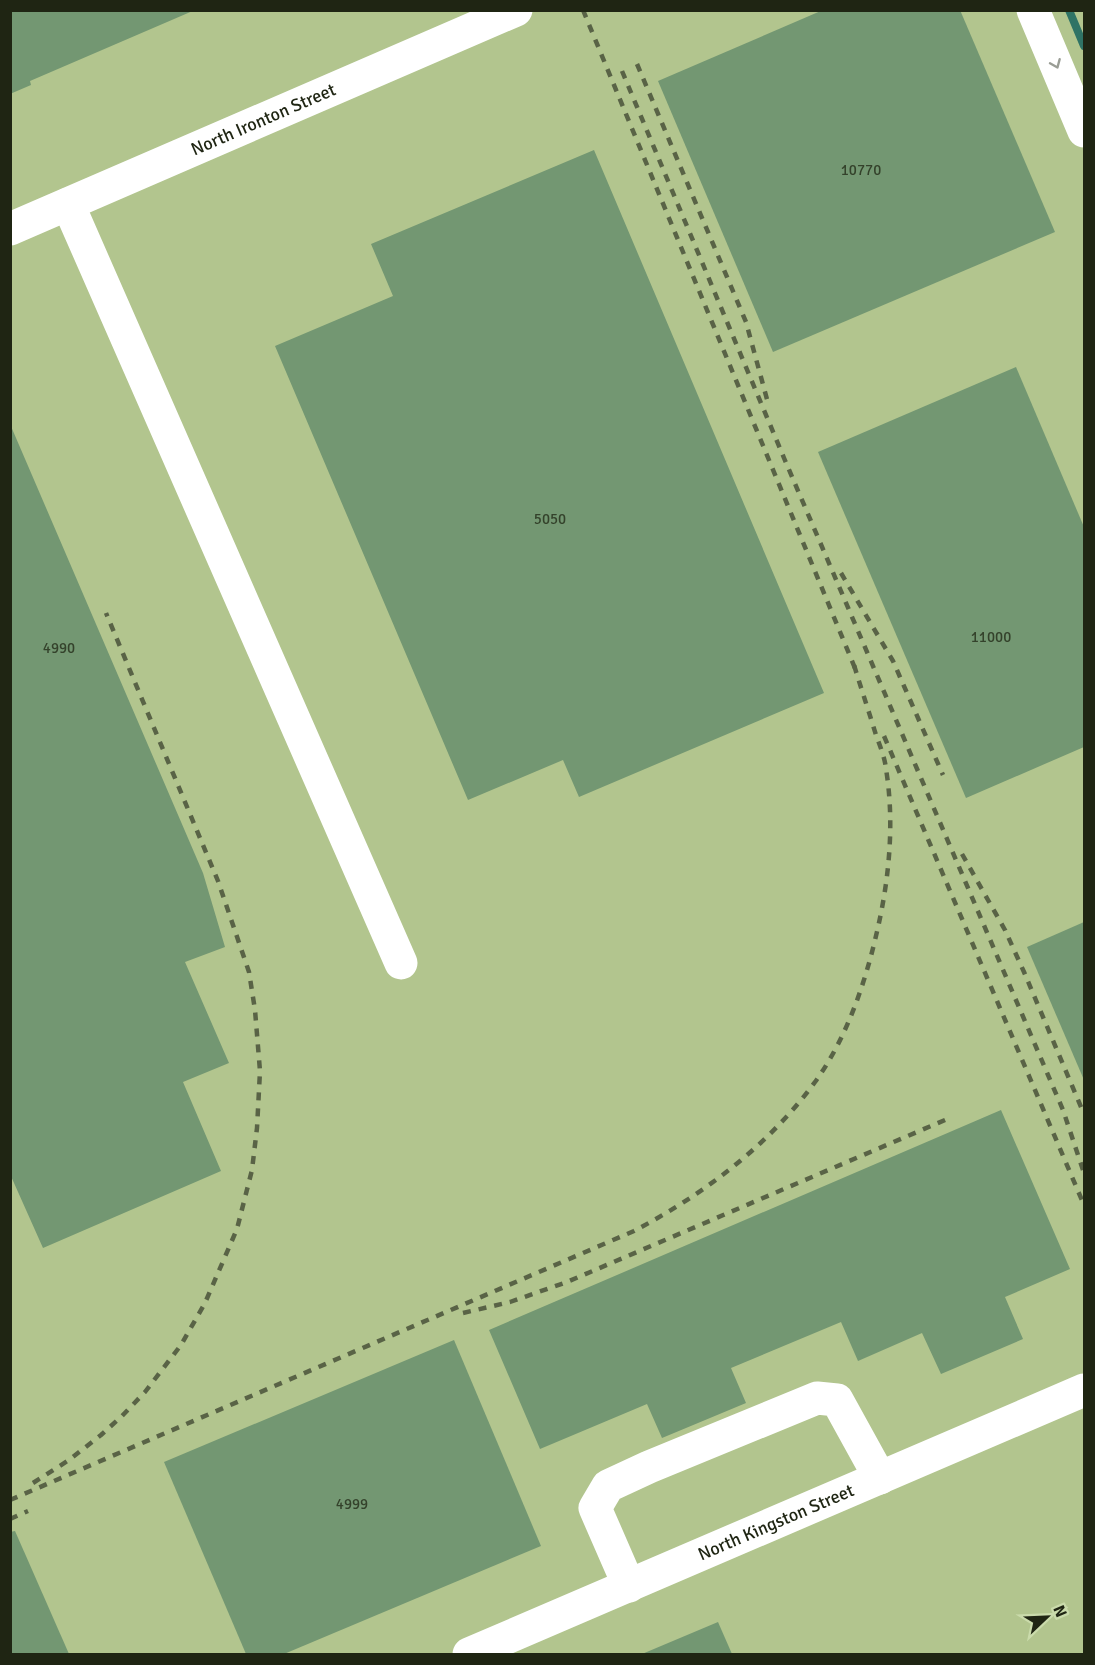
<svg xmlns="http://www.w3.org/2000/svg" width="1095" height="1665" viewBox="0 0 1095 1665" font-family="Signika,sans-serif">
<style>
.built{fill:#b2c58e}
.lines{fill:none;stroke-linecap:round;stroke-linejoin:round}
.stream{stroke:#2f7365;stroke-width:8}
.building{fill:#739772}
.minor{stroke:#fff;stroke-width:33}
.rail{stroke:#596346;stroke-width:4.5;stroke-dasharray:8 8;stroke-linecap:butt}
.oneway{stroke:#9a9d95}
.labels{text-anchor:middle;stroke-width:6;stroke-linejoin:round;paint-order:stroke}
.number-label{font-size:15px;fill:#34422b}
.street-label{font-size:18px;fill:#1f2513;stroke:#cadbab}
</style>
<rect width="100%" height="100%" fill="#bdce9e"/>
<rect class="built" x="11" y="11" width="1073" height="1643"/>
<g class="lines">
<path class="stream" d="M1069,10L1084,46"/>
</g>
<g class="building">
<path d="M10,10H195L30,81L31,85L10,94Z"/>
<path d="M823,10H960L1055,232L773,352L658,81Z"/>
<path d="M594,150L824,693L579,797L563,760L468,800L275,346L393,296L371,244Z"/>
<path d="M1016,367L1084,527V747L966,798L818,452Z"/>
<path d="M10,424L203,873L225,947L185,962L229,1063L183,1082L221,1171L43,1248L10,1174Z"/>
<path d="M1084,922V1080L1027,947Z"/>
<path d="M1001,1110L1070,1269L1005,1297L1023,1339L941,1374L922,1333L858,1361L841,1322L731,1368L746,1403L662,1438L647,1404L540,1449L489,1330Z"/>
<path d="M454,1340L541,1546L284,1654H246L164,1462Z"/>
<path d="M15,1531L69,1654H10V1532Z"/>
<path d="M718,1622L732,1654H642Z"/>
</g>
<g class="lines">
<g class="minor">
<path d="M1033,10L1084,131"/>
<path d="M68,204L401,963"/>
<path id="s1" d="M10,229L516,10"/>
<path d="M629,1586L595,1508L608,1486L649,1467L817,1398L837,1400L880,1478"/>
<path id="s2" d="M469,1654L1084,1390"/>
</g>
<g class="rail">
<path d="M583,10L857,673"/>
<path d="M637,64L746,322L768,403"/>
<path d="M622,71L784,458L1063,1110L1084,1173"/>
<path d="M841,573L893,661L943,775"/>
<path d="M884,736L1084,1205"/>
<path d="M962,854L1005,930L1024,972L1084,1114"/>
<path d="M463,1313L510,1302L567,1282L952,1117"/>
<path d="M33,1483L69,1460L101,1435L122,1416L145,1392L181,1345L205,1303L237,1229L252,1170L257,1128L260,1071L255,1010L249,972L218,881L106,613"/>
<path d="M10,1500L634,1231C704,1194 768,1146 815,1082C849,1035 868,975 880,918C890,870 894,818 886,769C885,758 880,746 876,735C869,712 861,688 854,665"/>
<path d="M10,1519L28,1511"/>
</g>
</g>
<defs><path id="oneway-chevron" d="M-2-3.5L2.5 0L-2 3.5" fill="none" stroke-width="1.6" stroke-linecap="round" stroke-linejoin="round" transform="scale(1.5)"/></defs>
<use class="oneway" href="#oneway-chevron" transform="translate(1056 64) rotate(67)"/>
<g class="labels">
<g class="number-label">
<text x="861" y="175">10770</text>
<text x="550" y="524">5050</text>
<text x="991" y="642">11000</text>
<text x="59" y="653">4990</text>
<text x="352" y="1509">4999</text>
</g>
<g class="street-label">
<text dy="6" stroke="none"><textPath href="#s1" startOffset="276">North Ironton Street</textPath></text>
<text dy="6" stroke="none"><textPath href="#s2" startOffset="334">North Kingston Street</textPath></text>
</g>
</g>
<rect width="1095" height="1665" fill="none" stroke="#1f2513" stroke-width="24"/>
<g transform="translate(1047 1617) rotate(67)" stroke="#cadbab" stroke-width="4.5" paint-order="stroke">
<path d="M0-4.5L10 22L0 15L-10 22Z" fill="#1f2513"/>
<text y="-9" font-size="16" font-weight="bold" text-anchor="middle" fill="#1f2513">N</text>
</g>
</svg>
